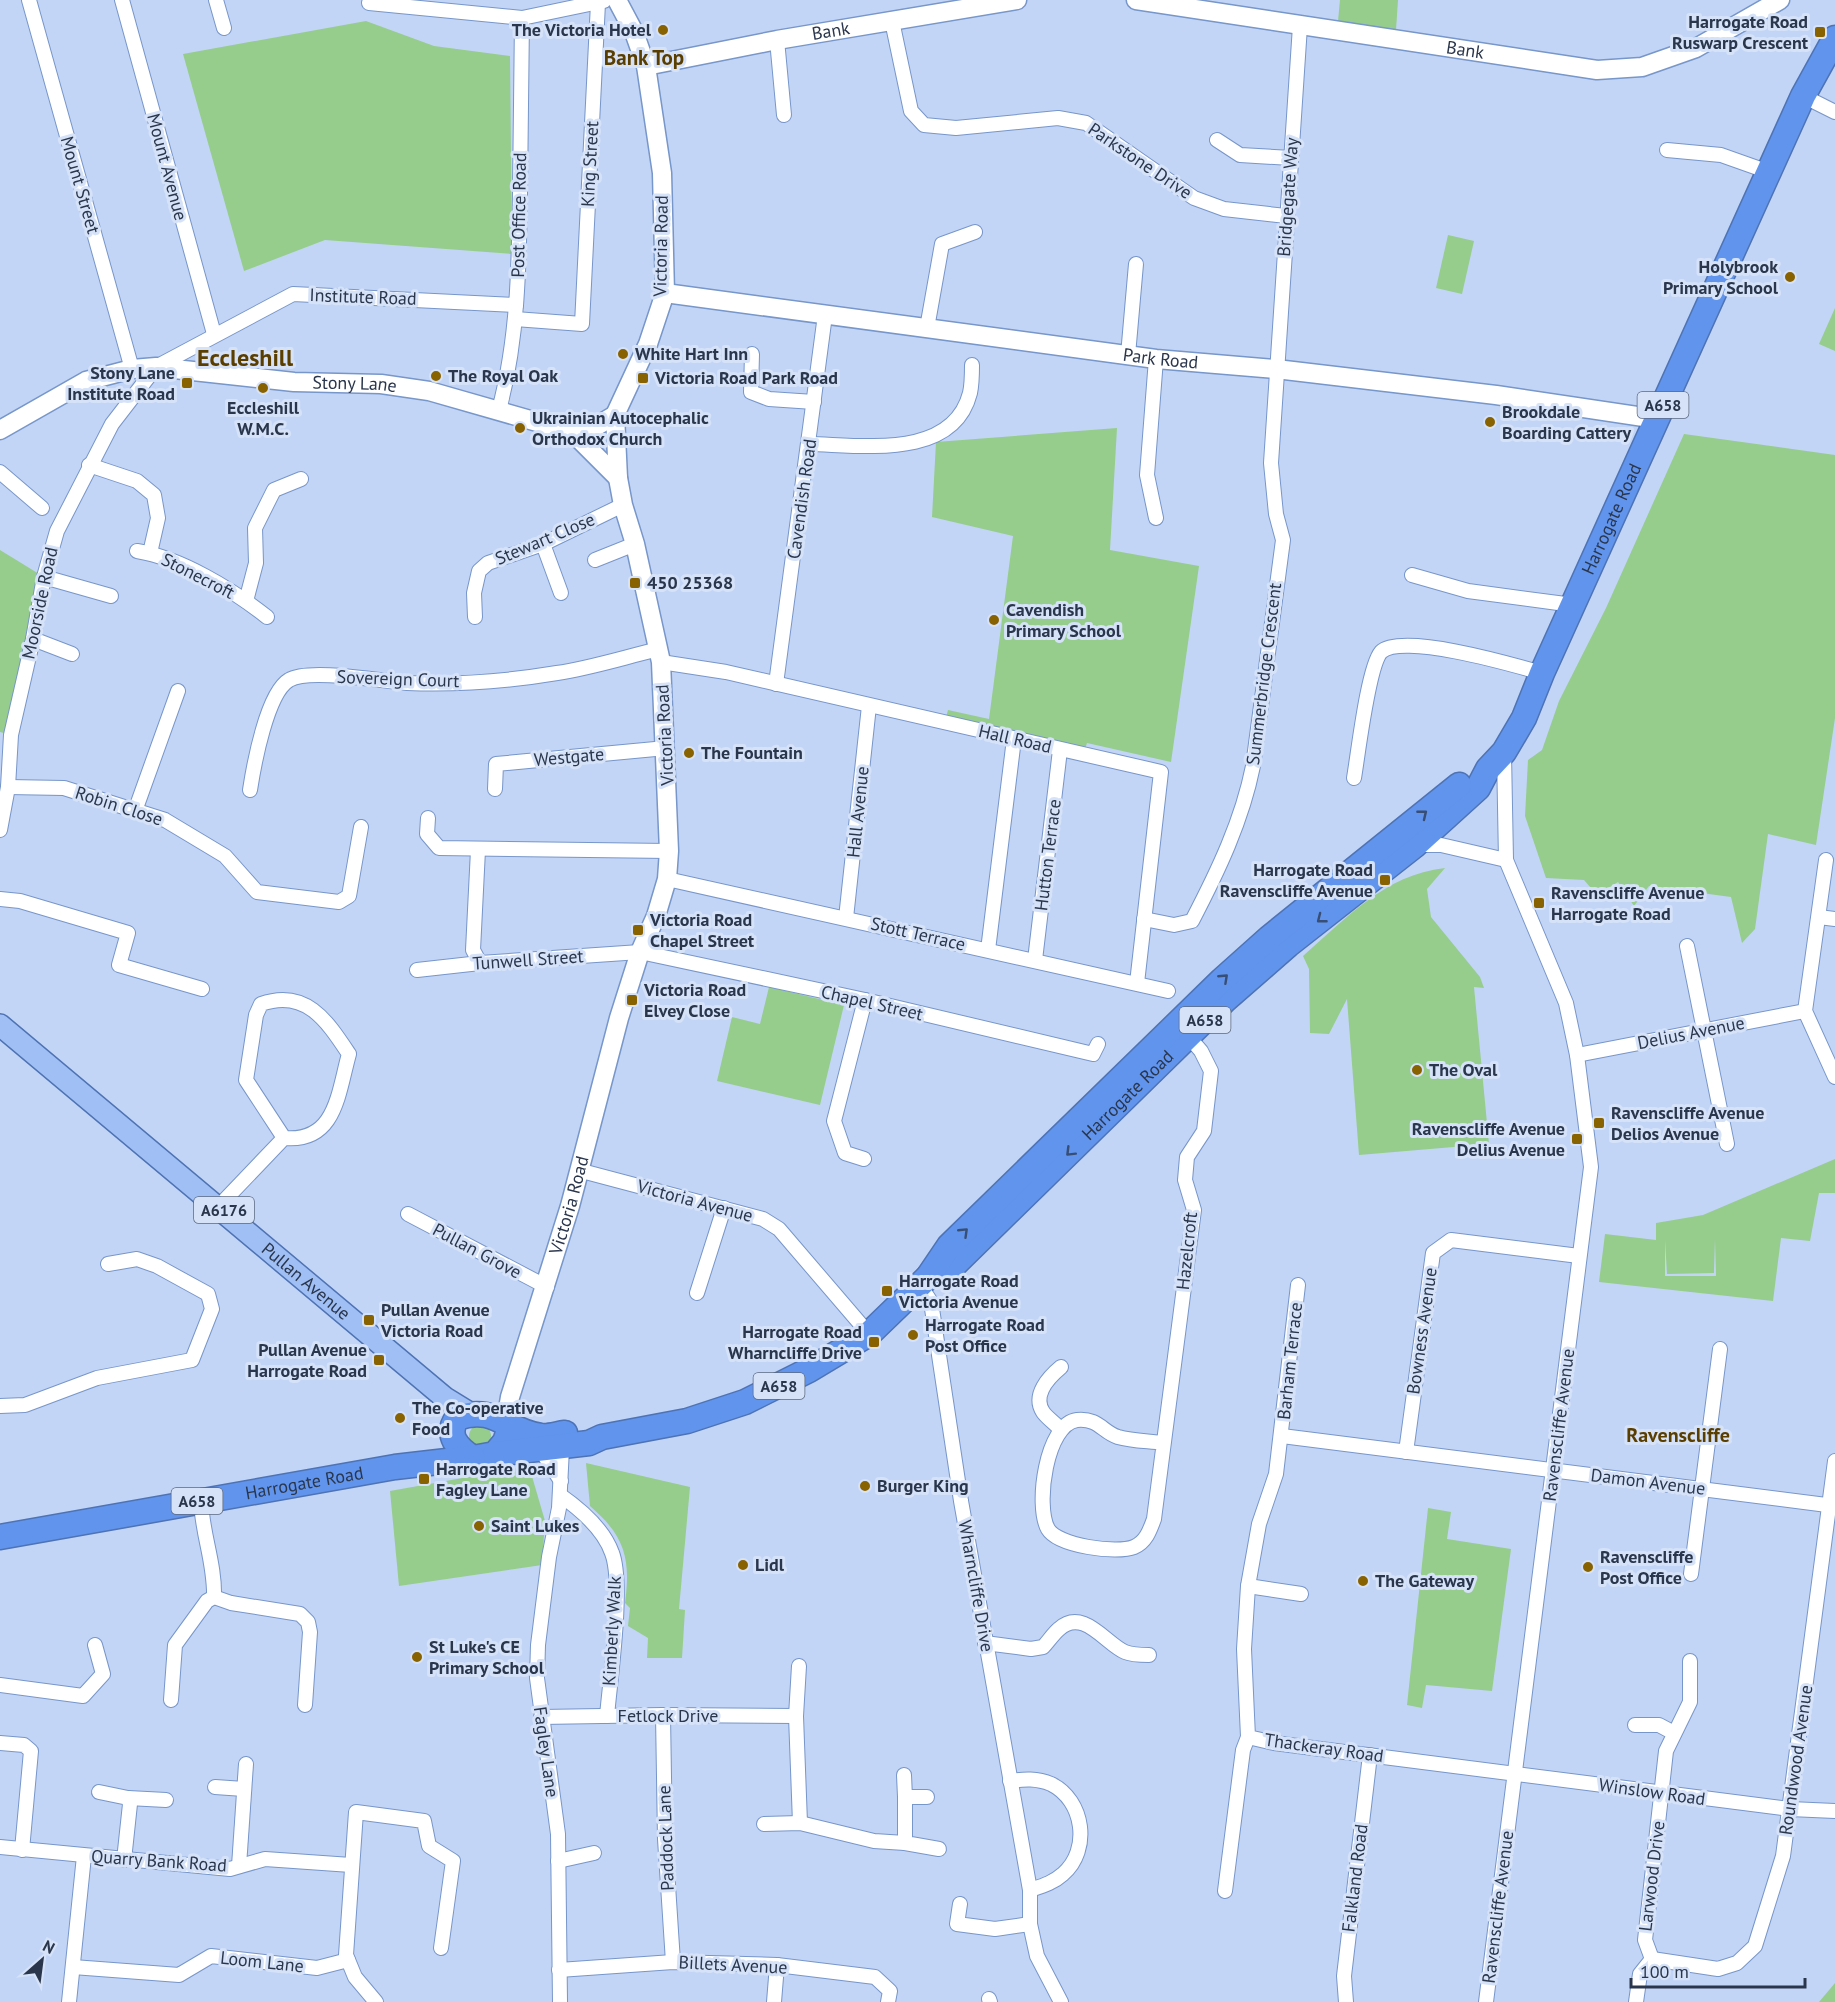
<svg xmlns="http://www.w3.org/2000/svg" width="1835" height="2002" viewBox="0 0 1835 2002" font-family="'PT Sans',sans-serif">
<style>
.green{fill:#96cd8c;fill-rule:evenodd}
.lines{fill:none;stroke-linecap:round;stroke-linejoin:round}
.street-casing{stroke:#7796c9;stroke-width:16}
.secondary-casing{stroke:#7796c9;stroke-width:21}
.primary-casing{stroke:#4e73b4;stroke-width:24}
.highway-casing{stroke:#4e73b4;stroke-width:27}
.street{stroke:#fff;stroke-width:14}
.secondary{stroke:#fff;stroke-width:18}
.primary{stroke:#a0bff4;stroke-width:21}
.highway{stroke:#6194ec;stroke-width:24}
.oneway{stroke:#384e74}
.poi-dot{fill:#886100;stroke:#d5e2f8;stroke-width:2}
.labels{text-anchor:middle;stroke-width:6;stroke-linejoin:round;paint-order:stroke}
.shield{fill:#d5e2f8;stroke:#5d6a80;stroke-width:1.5}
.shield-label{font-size:16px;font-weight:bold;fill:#2a364c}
.poi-label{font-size:18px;font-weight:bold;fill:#2a364c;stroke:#d5e2f8;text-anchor:start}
.street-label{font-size:18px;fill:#2a364c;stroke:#d5e2f8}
.neighbourhood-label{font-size:20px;font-weight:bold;fill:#5a3e00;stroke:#d5e2f8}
.quarter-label{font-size:21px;font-weight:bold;fill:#5a3e00;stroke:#d5e2f8}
.district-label{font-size:24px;font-weight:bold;fill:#5a3e00;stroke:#d5e2f8}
</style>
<rect width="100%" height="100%" fill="#c2d5f6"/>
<g class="green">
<path d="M1340,0H1398L1396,30L1338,21Z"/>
<path d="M366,21L434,46L510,56L512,254L325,240L244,271L183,54Z"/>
<path d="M1448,235L1474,241L1462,294L1436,288Z"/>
<path d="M1835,308V351L1819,344Z"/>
<path d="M1117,428L1110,550L1199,566L1171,762L1087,743L1085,749L946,717L948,710L989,719L1013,536L932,517L936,442Z"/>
<path d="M1684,434L1835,455V718L1816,845L1768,834L1755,929L1742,943L1731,897L1649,886L1634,906L1618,882L1597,895L1584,880L1546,878L1525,816L1528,760L1542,750L1559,701L1606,608Z"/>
<path d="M0,550L44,577L11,735L0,732Z"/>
<path d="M1445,868L1427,889L1431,917L1480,977L1484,988L1474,987L1489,1144L1359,1155L1347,999L1329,1034L1310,1033L1309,969L1303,956C1347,918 1384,875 1445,868Z"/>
<path d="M769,987L844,1005L820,1105L717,1081L732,1017L760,1024Z"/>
<path d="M1835,1159V1193H1819L1810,1241L1781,1238L1773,1301L1599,1282L1605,1234L1656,1240V1223L1703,1215ZM1715,1239L1716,1276H1665V1240L1667,1274L1714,1273Z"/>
<circle cx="480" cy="1436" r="11"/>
<path d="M586,1463L690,1487L679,1609L685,1610L682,1658H647L648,1638L628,1626L630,1608L625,1603C631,1559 625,1536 590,1506Z"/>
<path d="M529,1466L545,1521L542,1565L399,1586L390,1491Z"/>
<path d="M1428,1508L1451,1512L1447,1539L1511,1549L1492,1691L1426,1685L1422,1708L1407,1705Z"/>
<path d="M1835,1983V2002H1819Z"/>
</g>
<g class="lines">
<defs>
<g id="street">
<path d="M29,0L132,369"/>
<path d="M122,0L214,334"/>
<path d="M216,0L224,28"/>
<path d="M369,3L522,18L604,1"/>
<path d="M892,21L911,111L924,125L956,128L1058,118L1086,123L1194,198L1224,209L1286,216"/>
<path d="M777,40L784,115"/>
<path d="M1803,96L1835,112"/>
<path d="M1217,140L1240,155L1291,158"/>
<path d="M1667,150L1721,155L1769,172"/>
<path d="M515,319L582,324L598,3"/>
<path d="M927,328L942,244L975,232"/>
<path d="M752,354L751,392L769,399L814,402"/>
<path d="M1128,355L1136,264"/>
<path d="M1156,359L1147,475L1156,518"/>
<path d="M499,410C518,339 519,266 520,192C521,134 521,76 522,18"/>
<path d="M809,444C862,445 953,460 970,393C972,384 972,374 972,365"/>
<path d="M89,465L137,481L154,495L158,518L150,553"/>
<path d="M0,472L42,508"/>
<path d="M543,544L561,593"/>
<path d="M137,551C181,558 233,590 267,617"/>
<path d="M595,560L635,544"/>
<path d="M1412,575L1468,591L1573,605"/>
<path d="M44,577L111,596"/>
<path d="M246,601L256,563L255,528L274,490L301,479"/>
<path d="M475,617L474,593L479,571L488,563L543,544L623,505"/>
<path d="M33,639L72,654"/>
<path d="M661,662L726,672L1161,772L1137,983"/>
<path d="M776,684L825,315"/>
<path d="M1354,778C1358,755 1368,667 1381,652C1401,632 1514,665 1542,673"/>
<path d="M8,787L64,788L165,820L225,856L257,892L339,902L349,896L361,827"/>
<path d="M495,789L496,764L666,748"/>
<path d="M250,790C254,764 267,693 289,680C308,668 381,681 407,683C455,685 509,681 557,673C591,668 625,657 659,649"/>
<path d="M135,811L178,691"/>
<path d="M428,818L427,834L439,848L669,851"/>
<path d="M0,830L8,787L11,735L33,639L44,577L57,531L112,424L156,367L293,294L516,305"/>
<path d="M1417,845H1441L1506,860"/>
<path d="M478,850L473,950L480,963"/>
<path d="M1826,860L1805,1011L1835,1077"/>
<path d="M667,879L1168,991"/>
<path d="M0,899L20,901L128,933L119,965L202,989"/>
<path d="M1819,917L1835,919"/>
<path d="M846,918L869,706"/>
<path d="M1144,919L1174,925L1192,921C1218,871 1242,821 1253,766L1283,540L1276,514L1271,463L1300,26"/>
<path d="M1687,946L1727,1144"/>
<path d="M988,950L1014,739"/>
<path d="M1035,960L1060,750"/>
<path d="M417,970L480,963L640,952L865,1000L1093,1054L1098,1044"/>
<path d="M1577,1055L1805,1011"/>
<path d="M864,1159L845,1153L834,1121L865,1000"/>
<path d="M578,1170L763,1219L779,1229L869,1334"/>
<path d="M219,1206L284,1138C336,1143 338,1093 349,1054C327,1021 306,988 261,1004L256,1015L246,1080L284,1138"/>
<path d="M408,1214L547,1287"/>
<path d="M920,1285L931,1302L961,1501L1030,1890V1924L1037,1956L1061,2002"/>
<path d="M1298,1285L1276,1474L1259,1524L1248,1586L1244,1649L1248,1737L1274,1743L1790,1809L1835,1811"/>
<path d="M697,1293L724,1208"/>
<path d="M0,1406L25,1405L97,1378L192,1360L212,1309L208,1294L157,1266L137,1259L108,1264"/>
<path d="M1060,1429C1055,1423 1047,1418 1043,1412C1032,1395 1049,1377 1061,1367"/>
<path d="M1282,1436L1835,1506"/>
<path d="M558,1441L562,1448L559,1508L549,1557L538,1645L537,1678L558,1834L560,2002"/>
<path d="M1163,1443C1149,1441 1132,1441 1118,1437C1102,1432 1099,1418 1077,1420C1046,1424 1035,1506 1048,1529C1058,1546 1117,1554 1134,1547C1146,1542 1150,1530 1154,1519L1194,1210L1185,1180L1187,1157L1204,1131L1211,1071L1201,1051L1188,1036"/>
<path d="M540,1449L561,1481"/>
<path d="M1406,1452L1433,1253L1451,1240L1579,1256"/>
<path d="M560,1495C580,1509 604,1530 612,1553C624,1584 610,1680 607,1716"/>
<path d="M201,1501C202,1534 215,1563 214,1597"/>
<path d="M1691,1574L1720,1349"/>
<path d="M1248,1586L1301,1594"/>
<path d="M985,1643L1031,1649L1043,1647C1048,1642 1053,1634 1059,1629C1083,1607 1106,1644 1125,1652C1132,1655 1141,1655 1149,1655"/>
<path d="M799,1666L796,1716L800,1823"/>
<path d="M0,1685L83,1696L103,1674L95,1645"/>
<path d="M171,1700L175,1645L207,1601L214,1597L231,1603L300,1614L308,1622L310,1632L305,1705"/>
<path d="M663,1715L665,1839L673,1962"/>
<path d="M541,1717L663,1715L796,1716"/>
<path d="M1635,1725H1659L1674,1733"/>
<path d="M0,1743L24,1745L31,1751L22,1850"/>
<path d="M904,1775L905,1797H927"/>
<path d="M1010,1781C1024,1779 1037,1778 1051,1784C1084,1800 1091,1850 1063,1874C1053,1883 1042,1886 1030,1890"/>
<path d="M215,1787L244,1789"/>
<path d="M99,1792L128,1798L130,1804L124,1860"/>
<path d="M905,1797V1843L939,1849"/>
<path d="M128,1798L166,1800"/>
<path d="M764,1824L800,1823L874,1841L905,1843"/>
<path d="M0,1847L230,1869L265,1859L351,1865"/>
<path d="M558,1861L594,1853"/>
<path d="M239,1866L246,1764"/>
<path d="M1225,1891L1243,1750L1248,1737"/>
<path d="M960,1904L957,1924L995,1929L1030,1924"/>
<path d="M1652,1959L1718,1969L1737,1963L1755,1946L1783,1856L1835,1461"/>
<path d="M1652,1959L1645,1940L1666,1751L1690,1702V1661"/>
<path d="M73,1967L179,1975L211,1956L317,1968L348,1960"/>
<path d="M559,1970L673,1962L777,1965L875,1977L890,1991L888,2002"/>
<path d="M989,1999L990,2002"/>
<path d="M69,2002L84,1856"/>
<path d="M376,2002L355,1977L346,1955L356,1812L424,1821L429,1846L453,1861L441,1948"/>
<path d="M774,2002L777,1965"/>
<path d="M1346,2002L1344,1976L1370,1755"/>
<path d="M1486,2002L1591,1167L1577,1055L1566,1003L1506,860L1504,753"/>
<path d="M1636,2002L1640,1974L1652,1959"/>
</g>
<g id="secondary">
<path id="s1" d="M1136,0L1597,70L1642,67L1696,48L1780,0"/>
<path id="s2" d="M646,66L777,40L1017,0"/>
<path id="s3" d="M665,293L1156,359L1276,369L1496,395L1657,419"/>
<path id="s4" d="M0,430L86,381L132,369L156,367L294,382L381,384L429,391L572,432L595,427L615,415"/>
<path d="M572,432L618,478"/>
<path id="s5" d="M506,1421L510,1397L570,1206L619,1018L640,952L656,916L667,879L669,851L661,662L635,544L623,505L618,478L615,415L648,344L665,293L662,173L646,66L634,32L617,0"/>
</g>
<g id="primary">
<path id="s6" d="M0,1025L445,1398L471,1414"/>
</g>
<g id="highway">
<path id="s7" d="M928,1277L950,1269L1225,1000L1288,945L1414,846L1478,788L1488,769L1504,752L1524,718L1542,673L1803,96L1835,38"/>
<path d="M510,1427L505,1442L495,1454L473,1458C458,1449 445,1435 457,1418C495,1404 507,1432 541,1436C548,1437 557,1434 565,1433"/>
<path d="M495,1454L589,1443L602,1437L687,1421L745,1402L809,1370L869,1334L928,1277L949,1246L1222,980L1269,938L1459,785"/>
<path id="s8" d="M0,1537L395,1467L473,1458"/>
</g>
</defs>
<use href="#street" class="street-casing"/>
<use href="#secondary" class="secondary-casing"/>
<use href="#primary" class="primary-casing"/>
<use href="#highway" class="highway-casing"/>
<use href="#street" class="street"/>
<use href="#secondary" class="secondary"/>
<use href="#primary" class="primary"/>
<use href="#highway" class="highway"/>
</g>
<defs><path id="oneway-chevron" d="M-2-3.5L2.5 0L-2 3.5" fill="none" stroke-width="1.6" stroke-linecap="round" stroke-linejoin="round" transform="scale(1.5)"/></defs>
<g class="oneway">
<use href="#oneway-chevron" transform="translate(1423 814) rotate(-39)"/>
<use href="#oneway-chevron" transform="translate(1321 919) rotate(142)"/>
<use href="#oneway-chevron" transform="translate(1224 978) rotate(-43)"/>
<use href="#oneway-chevron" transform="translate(1070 1152) rotate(135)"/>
<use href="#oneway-chevron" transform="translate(964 1232) rotate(-44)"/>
</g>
<g class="poi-dot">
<circle cx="663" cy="30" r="6"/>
<rect x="1814" y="26" width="12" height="12" rx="3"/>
<circle cx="1790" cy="277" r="6"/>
<circle cx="623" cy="354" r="6"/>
<circle cx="436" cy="376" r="6"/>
<rect x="637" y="372" width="12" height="12" rx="3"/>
<rect x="181" y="377" width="12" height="12" rx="3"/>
<circle cx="263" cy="388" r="6"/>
<circle cx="1490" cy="422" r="6"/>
<circle cx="520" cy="428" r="6"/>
<rect x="629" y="577" width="12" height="12" rx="3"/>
<circle cx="994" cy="620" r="6"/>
<circle cx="689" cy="753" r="6"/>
<rect x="1379" y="874" width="12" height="12" rx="3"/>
<rect x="1533" y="897" width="12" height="12" rx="3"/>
<rect x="632" y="924" width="12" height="12" rx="3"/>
<rect x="626" y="994" width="12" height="12" rx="3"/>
<circle cx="1417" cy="1070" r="6"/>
<rect x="1593" y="1117" width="12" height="12" rx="3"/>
<rect x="1571" y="1133" width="12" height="12" rx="3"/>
<rect x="881" y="1285" width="12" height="12" rx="3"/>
<rect x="363" y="1314" width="12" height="12" rx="3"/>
<circle cx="913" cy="1335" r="6"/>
<rect x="868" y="1336" width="12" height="12" rx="3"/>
<rect x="373" y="1354" width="12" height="12" rx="3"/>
<circle cx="400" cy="1418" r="6"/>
<rect x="418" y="1473" width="12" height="12" rx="3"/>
<circle cx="865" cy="1486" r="6"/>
<circle cx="479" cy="1526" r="6"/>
<circle cx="743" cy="1565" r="6"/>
<circle cx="1588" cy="1567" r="6"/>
<circle cx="1363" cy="1581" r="6"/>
<circle cx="417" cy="1657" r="6"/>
</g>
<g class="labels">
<g class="shield">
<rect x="1637.5" y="392" width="51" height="26" rx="4.5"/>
<rect x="1179.5" y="1007" width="51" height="26" rx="4.5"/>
<rect x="194" y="1197" width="60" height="26" rx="4.5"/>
<rect x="753.5" y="1373" width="51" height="26" rx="4.5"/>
<rect x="171.5" y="1488" width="51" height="26" rx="4.5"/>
</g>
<g class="shield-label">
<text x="1663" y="411">A658</text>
<text x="1205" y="1026">A658</text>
<text x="224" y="1216">A6176</text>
<text x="779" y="1392">A658</text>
<text x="197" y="1507">A658</text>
</g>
<g class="poi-label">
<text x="1808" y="28" text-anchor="end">Harrogate Road<tspan x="1808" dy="21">Ruswarp Crescent</tspan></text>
<text x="651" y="36" text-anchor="end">The Victoria Hotel</text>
<text x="1778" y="273" text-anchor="end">Holybrook<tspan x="1778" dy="21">Primary School</tspan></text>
<text x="635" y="360">White Hart Inn</text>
<text x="175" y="379" text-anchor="end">Stony Lane<tspan x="175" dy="21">Institute Road</tspan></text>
<text x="448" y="382">The Royal Oak</text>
<text x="655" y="384">Victoria Road Park Road</text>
<text x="263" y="414" text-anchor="middle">Eccleshill<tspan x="263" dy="21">W.M.C.</tspan></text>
<text x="1502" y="418">Brookdale<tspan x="1502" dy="21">Boarding Cattery</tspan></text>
<text x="532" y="424">Ukrainian Autocephalic<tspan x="532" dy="21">Orthodox Church</tspan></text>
<text x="647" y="589">450 25368</text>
<text x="1006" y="616">Cavendish<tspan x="1006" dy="21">Primary School</tspan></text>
<text x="701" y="759">The Fountain</text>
<text x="1373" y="876" text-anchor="end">Harrogate Road<tspan x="1373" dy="21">Ravenscliffe Avenue</tspan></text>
<text x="1551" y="899">Ravenscliffe Avenue<tspan x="1551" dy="21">Harrogate Road</tspan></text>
<text x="650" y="926">Victoria Road<tspan x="650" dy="21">Chapel Street</tspan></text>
<text x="644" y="996">Victoria Road<tspan x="644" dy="21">Elvey Close</tspan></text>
<text x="1429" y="1076">The Oval</text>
<text x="1611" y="1119">Ravenscliffe Avenue<tspan x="1611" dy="21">Delios Avenue</tspan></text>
<text x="1565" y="1135" text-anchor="end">Ravenscliffe Avenue<tspan x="1565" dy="21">Delius Avenue</tspan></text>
<text x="899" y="1287">Harrogate Road<tspan x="899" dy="21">Victoria Avenue</tspan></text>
<text x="381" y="1316">Pullan Avenue<tspan x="381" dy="21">Victoria Road</tspan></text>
<text x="925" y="1331">Harrogate Road<tspan x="925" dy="21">Post Office</tspan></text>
<text x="862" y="1338" text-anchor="end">Harrogate Road<tspan x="862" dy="21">Wharncliffe Drive</tspan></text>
<text x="367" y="1356" text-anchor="end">Pullan Avenue<tspan x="367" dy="21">Harrogate Road</tspan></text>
<text x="412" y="1414">The Co-operative<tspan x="412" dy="21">Food</tspan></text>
<text x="436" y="1475">Harrogate Road<tspan x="436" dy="21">Fagley Lane</tspan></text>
<text x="877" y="1492">Burger King</text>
<text x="491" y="1532">Saint Lukes</text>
<text x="1600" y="1563">Ravenscliffe<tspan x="1600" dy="21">Post Office</tspan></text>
<text x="755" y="1571">Lidl</text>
<text x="1375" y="1587">The Gateway</text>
<text x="429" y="1653">St Luke's CE<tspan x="429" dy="21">Primary School</tspan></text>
</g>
<g class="street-label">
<text dy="6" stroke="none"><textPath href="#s2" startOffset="188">Bank</textPath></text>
<text dy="6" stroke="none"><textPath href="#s1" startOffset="333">Bank</textPath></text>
<text transform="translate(1140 161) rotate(34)" y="6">Parkstone Drive</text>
<text transform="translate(590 164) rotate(-87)" y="6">King Street</text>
<text transform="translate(167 167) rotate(75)" y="6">Mount Avenue</text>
<text transform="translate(80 185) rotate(74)" y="6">Mount Street</text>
<text transform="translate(1288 197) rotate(-86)" y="6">Bridgegate Way</text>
<text transform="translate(519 215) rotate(-89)" y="6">Post Office Road</text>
<text transform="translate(661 246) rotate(-89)" y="6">Victoria Road</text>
<text transform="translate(363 297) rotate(2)" y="6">Institute Road</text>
<text dy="6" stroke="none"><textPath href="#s3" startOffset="500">Park Road</textPath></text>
<text dy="6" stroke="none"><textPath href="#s4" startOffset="370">Stony Lane</textPath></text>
<text transform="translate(802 499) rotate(-82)" y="6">Cavendish Road</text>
<text dy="6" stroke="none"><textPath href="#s7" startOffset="1040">Harrogate Road</textPath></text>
<text transform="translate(545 539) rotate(-23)" y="6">Stewart Close</text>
<text transform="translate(198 576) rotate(27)" y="6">Stonecroft</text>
<text transform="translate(40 603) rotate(-78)" y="6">Moorside Road</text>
<text transform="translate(1264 674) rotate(-83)" y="6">Summerbridge Crescent</text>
<text transform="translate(398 679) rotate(2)" y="6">Sovereign Court</text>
<text transform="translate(665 735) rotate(-93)" y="6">Victoria Road</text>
<text transform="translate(1015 739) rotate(13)" y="6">Hall Road</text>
<text transform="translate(569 757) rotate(-5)" y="6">Westgate</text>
<text transform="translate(119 806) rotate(18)" y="6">Robin Close</text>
<text transform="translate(858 812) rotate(-84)" y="6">Hall Avenue</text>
<text transform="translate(1048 855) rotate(-83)" y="6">Hutton Terrace</text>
<text transform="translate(918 934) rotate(13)" y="6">Stott Terrace</text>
<text transform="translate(528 960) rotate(-4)" y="6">Tunwell Street</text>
<text transform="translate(872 1003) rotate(13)" y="6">Chapel Street</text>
<text transform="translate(1691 1033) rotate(-11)" y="6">Delius Avenue</text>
<text dy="6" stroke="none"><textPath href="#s7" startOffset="272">Harrogate Road</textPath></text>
<text transform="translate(695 1201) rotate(15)" y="6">Victoria Avenue</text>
<text dy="6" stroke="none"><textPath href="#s5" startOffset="225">Victoria Road</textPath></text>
<text transform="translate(477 1251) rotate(28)" y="6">Pullan Grove</text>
<text transform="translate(1187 1251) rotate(-84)" y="6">Hazelcroft</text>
<text dy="6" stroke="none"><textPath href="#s6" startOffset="399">Pullan Avenue</textPath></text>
<text transform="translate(1422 1331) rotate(-82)" y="6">Bowness Avenue</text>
<text transform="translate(1290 1361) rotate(-84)" y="6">Barham Terrace</text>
<text transform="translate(1559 1425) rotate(-83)" y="6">Ravenscliffe Avenue</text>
<text transform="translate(1648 1482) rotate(7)" y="6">Damon Avenue</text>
<text dy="6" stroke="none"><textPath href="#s8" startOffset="309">Harrogate Road</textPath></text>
<text transform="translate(976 1586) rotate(80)" y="6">Wharncliffe Drive</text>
<text transform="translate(612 1631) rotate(-87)" y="6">Kimberly Walk</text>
<text x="668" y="1722">Fetlock Drive</text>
<text transform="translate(1324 1748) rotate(8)" y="6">Thackeray Road</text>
<text transform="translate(546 1752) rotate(82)" y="6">Fagley Lane</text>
<text transform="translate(1796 1760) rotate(-82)" y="6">Roundwood Avenue</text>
<text transform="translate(1652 1792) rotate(8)" y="6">Winslow Road</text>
<text transform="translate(666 1838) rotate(-92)" y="6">Paddock Lane</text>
<text transform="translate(159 1861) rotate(4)" y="6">Quarry Bank Road</text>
<text transform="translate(1652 1876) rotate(-83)" y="6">Larwood Drive</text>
<text transform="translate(1355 1878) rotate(-83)" y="6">Falkland Road</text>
<text transform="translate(1498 1907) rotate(-83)" y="6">Ravenscliffe Avenue</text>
<text transform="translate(262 1962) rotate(6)" y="6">Loom Lane</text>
<text transform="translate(733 1965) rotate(3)" y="6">Billets Avenue</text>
</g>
<g class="neighbourhood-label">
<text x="1678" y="1442">Ravenscliffe</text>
</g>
<g class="quarter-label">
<text x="644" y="65">Bank Top</text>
</g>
<g class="district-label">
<text x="245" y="366">Eccleshill</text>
</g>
</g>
<g transform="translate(42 1960) rotate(28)" stroke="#d5e2f8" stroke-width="4.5" paint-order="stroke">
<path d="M0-4.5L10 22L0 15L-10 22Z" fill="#2a364c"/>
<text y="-9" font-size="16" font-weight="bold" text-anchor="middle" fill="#2a364c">N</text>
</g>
<path d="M1631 1978v9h174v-9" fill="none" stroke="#2a364c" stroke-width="3"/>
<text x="1640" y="1978" font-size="18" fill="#2a364c" stroke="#d5e2f8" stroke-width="4.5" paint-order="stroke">100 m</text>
</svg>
